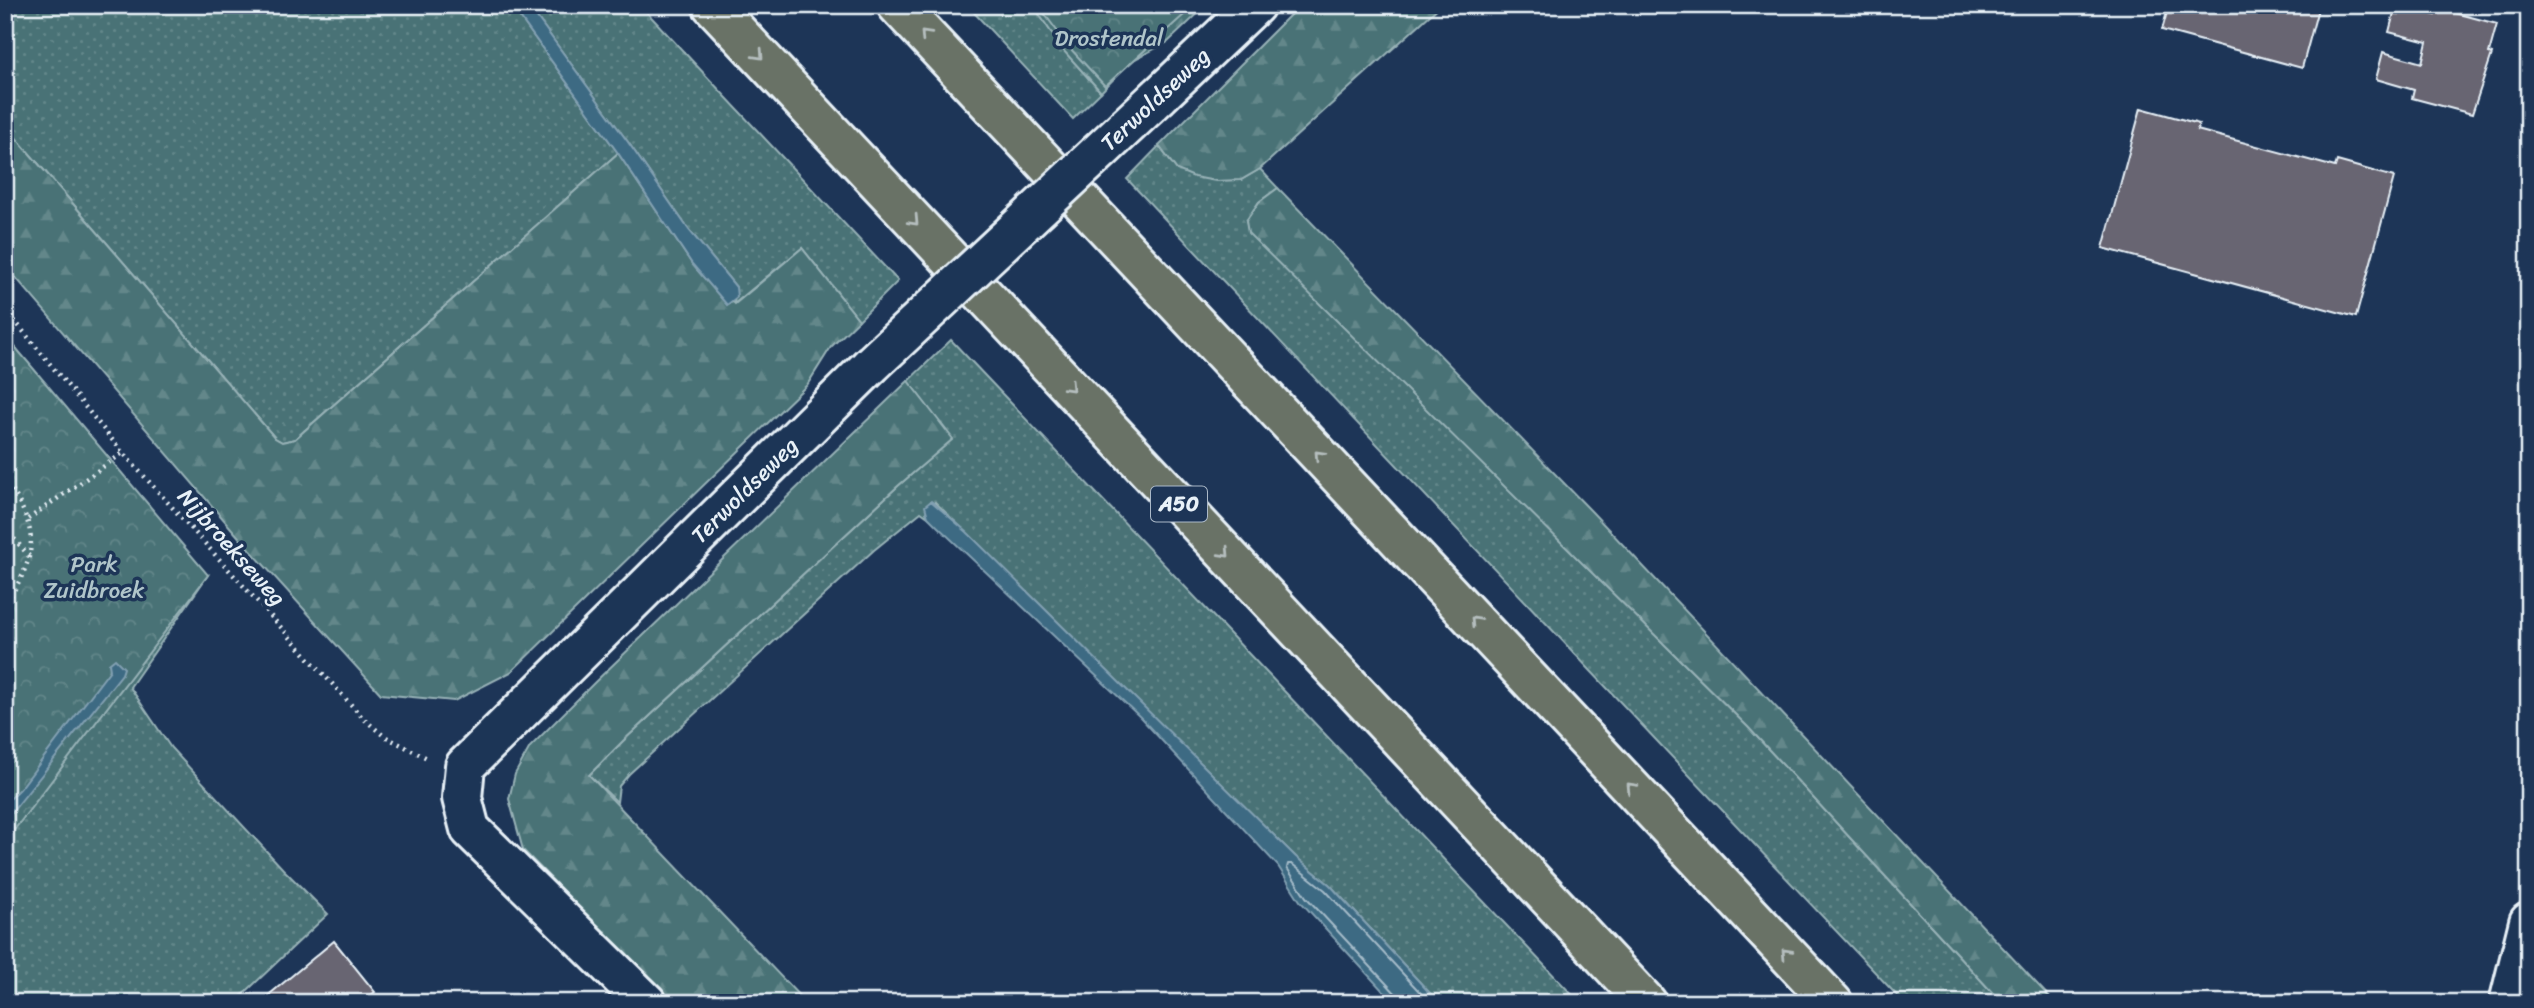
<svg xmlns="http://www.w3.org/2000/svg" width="2534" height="1008" viewBox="0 0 2534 1008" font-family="Sriracha,sans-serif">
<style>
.grass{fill:url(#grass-dots);stroke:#98b2b7;stroke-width:2}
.forest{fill:url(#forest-firs);stroke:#98b2b7;stroke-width:2}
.park{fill:url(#park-crowns);stroke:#98b2b7;stroke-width:2}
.water{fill:#3e6a83;stroke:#82a0b2;stroke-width:2}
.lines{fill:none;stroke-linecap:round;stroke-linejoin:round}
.shore{stroke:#a4bbc9;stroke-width:2}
.building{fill:#686572;stroke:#e8f1f8;stroke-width:2}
.street-casing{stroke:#e8f1f8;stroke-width:44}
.secondary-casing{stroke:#e8f1f8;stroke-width:44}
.highway-casing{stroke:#e8f1f8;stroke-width:44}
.path{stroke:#e8f1f8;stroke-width:4.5;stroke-dasharray:2 5;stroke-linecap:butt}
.street{stroke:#1d3557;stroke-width:38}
.secondary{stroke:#1d3557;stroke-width:38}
.highway{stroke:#697266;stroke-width:38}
.secondary-bridge-casing{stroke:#e8f1f8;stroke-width:44;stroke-linecap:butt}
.secondary-bridge{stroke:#1d3557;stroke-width:38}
.oneway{stroke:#b5bebe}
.labels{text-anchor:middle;stroke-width:7;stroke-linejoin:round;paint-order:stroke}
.shield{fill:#1d3557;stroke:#abb9c8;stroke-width:2}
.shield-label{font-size:21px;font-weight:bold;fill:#e8f1f8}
.park-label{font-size:23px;fill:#b0c5ca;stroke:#1d3557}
.street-label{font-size:23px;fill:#e8f1f8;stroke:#1d3557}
</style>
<defs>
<pattern id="grass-dots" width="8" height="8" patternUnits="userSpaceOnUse" patternTransform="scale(1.75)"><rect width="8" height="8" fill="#497276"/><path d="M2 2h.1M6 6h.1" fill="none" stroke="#63878a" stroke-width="1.8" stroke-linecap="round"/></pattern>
<pattern id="forest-firs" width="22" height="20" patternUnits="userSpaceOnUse" patternTransform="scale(1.75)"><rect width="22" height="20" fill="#497276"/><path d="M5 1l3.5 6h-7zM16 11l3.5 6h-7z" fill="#63878a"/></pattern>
<pattern id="park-crowns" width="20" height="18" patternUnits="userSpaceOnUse" patternTransform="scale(1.75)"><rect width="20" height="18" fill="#497276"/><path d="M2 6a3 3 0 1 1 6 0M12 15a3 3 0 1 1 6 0" fill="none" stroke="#63878a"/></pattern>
</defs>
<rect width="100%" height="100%" fill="#1d3557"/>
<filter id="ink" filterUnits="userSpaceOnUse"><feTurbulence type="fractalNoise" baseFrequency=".0143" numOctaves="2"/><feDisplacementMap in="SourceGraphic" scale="14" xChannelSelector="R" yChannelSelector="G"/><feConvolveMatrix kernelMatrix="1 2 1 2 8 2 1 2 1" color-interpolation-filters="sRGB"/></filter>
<g filter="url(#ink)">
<g class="grass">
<path d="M5,5H511L618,153L295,439L282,442L275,438L5,125Z"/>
<path d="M528,5H640L898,281L859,320L802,248L734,304L736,287L689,230L628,142Z"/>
<path d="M967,5H1033L1063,50L1101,92L1073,119Z"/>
<path d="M1159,146L1177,170L1241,180L1260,169L1278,188L1259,202L1246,221L1249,233L1748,727L2002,1003H1904L1127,179Z"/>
<path d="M951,340L1580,1003H1439L1330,885L1296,857L935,502L926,512L928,517L921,512L874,550L629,774L619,786L617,802L589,775L623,741L898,486L952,439L908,381Z"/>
<path d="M208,575L130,687L171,748L283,869L328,914L234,1003H5V627Z"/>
</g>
<g class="forest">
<path d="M1033,5H1207L1168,42L1131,61L1101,92L1063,50Z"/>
<path d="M1300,5H1441L1260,169L1241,180L1216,181L1194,177L1177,170L1159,146Z"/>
<path d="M5,125L275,438L282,442L295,439L618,153L692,264L727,304L733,302L735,304L802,248L859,320L831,347L807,385L511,672L454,701L381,694L243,542L5,265Z"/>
<path d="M1278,188L1592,512L2055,1003H2002L1748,727L1248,233L1246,221L1259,202Z"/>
<path d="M908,381L953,439L898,486L623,741L589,775L806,1003H673L523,850L509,799L515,774L530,747L595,682Z"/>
</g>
<g class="park">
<path d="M1038,5H1195L1105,86L1069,47Z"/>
<path d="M5,335L208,575L5,842Z"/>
</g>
<g class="water">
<path d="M511,5H528L628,142L689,230L736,287L737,297L727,305L692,264L618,153Z"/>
<path d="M931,501L967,532L1296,857L1330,885L1439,1003H1394L1300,901L1278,866L1140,717L937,526L928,517L925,506Z"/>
<path d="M115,659L124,668L122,674L5,821V800L11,798L20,789L110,670L109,664Z"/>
</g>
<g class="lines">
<path class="shore" d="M1399,1003L1397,995L1306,897L1287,868L1288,864H1292L1325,890L1430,1003"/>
</g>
<g class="building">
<path d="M2169,5H2319L2302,68L2162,30Z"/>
<path d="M2396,5L2435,15L2437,8L2497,24L2489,53L2492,54L2472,114L2412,98L2414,90L2376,79L2383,52L2422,63L2427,42L2389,32Z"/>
<path d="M2141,108L2199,124L2197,130L2335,167L2337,161L2394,177L2356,317L2103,248Z"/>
<path d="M334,941L375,992L361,1003H259Z"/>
</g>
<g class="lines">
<defs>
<path id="street" d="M2509,1003L2529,922"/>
<g id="secondary">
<path d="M1159,96L1255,5"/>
<path id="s1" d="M647,1003L470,829L462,798L465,766L871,365"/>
</g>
<g id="highway">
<path d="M712,5L1647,1003"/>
<path d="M897,5L1833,1003"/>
</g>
</defs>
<use href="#street" class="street-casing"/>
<use href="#secondary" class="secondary-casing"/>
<use href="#highway" class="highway-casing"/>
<g class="path">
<path d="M5,309L123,453L364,719L384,736L427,758"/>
<path d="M5,478C39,532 40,551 5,605"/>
<path d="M28,519L123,453"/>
<path d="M5,528L29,556"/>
</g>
<use href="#street" class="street"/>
<use href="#secondary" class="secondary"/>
<use href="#highway" class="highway"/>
<defs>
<path id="secondary-bridge" d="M871,365L1159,96"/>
</defs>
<use href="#secondary-bridge" class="secondary-bridge-casing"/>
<use href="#secondary-bridge" class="secondary-bridge"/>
</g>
<defs><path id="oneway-chevron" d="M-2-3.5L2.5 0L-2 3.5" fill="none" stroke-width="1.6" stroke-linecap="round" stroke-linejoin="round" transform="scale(1.75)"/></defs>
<g class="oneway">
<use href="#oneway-chevron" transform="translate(925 35) rotate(-133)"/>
<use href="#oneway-chevron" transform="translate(759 55) rotate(47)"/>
<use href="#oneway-chevron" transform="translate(914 221) rotate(47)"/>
<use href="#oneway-chevron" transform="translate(1070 387) rotate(47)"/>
<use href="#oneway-chevron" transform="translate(1319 455) rotate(-133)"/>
<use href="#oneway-chevron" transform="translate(1225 553) rotate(47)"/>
<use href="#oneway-chevron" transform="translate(1475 621) rotate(-133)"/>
<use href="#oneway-chevron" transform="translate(1631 787) rotate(-133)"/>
<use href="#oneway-chevron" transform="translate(1786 953) rotate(-133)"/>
</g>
</g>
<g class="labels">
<rect class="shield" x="1151" y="486.5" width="56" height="35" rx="5"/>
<g class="shield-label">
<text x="1179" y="511">A50</text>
</g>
<g class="park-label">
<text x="1109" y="46">Drostendal</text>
<text x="94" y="572">Park<tspan x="94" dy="26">Zuidbroek</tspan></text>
</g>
<g class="street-label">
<text transform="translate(1155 99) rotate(-43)" y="8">Terwoldseweg</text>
<text dy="8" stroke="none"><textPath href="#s1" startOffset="705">Terwoldseweg</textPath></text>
<text transform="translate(232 547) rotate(48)" y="8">Nijbroekseweg</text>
</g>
</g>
<rect width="2534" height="1008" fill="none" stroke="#1d3557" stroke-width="28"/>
<rect x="14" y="14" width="2506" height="980" fill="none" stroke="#e8f1f8" stroke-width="2.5" filter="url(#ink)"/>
</svg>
